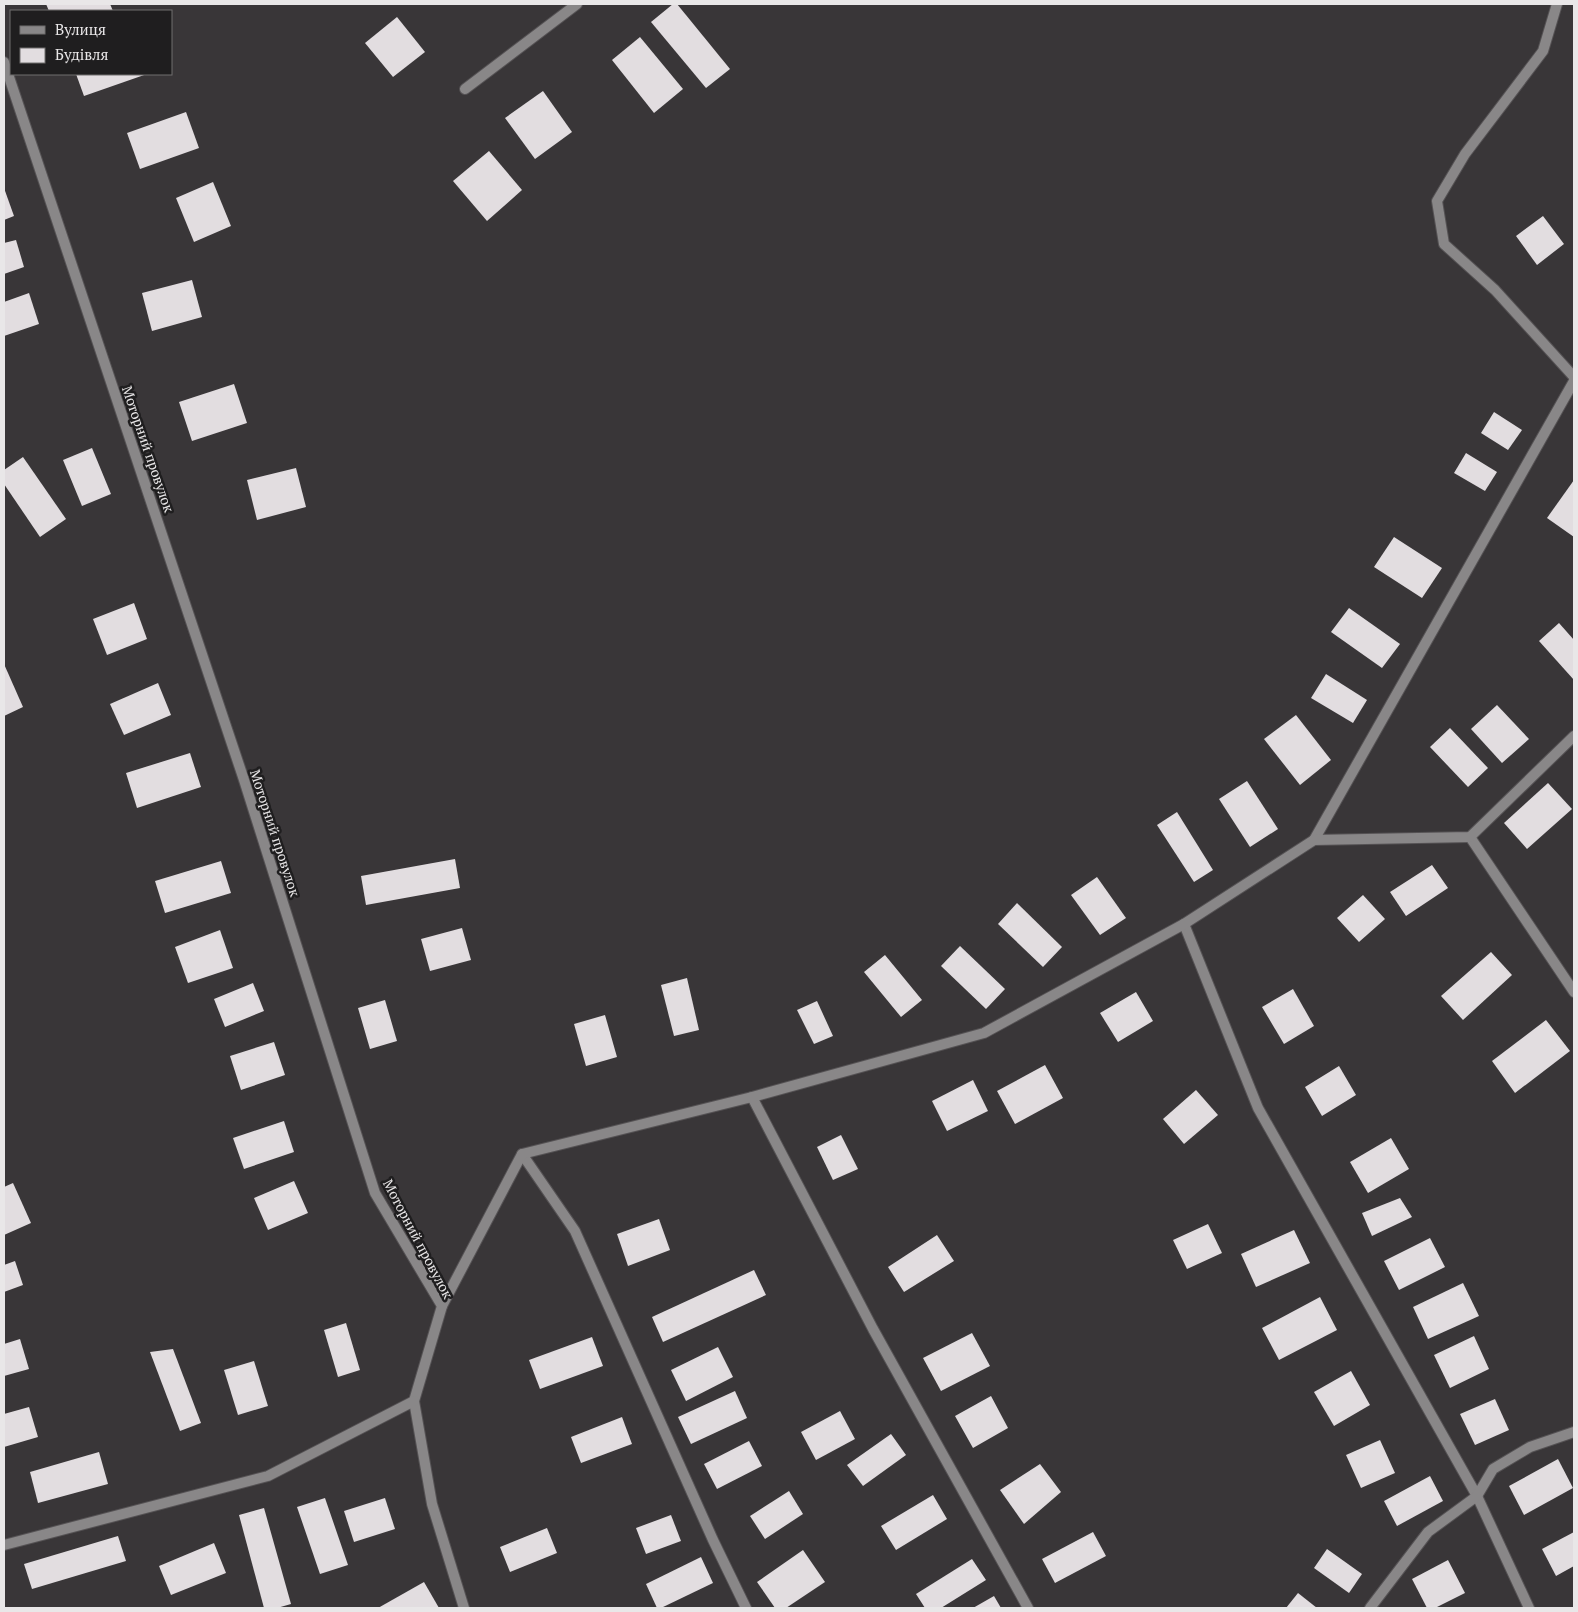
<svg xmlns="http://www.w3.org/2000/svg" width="1578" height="1612" viewBox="0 0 1578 1612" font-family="'PT Serif',serif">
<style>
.building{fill:#e2dde0}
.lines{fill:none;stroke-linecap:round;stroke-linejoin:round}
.street-casing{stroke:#555254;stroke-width:12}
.street{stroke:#898788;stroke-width:10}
.labels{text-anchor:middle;stroke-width:5;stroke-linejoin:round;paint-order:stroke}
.street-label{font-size:14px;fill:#e9e7e8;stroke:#1f1e1f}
</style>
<rect width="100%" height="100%" fill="#393638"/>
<g class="building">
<path d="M46,4H110L113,11H49Z"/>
<path d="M673,4H677L730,69L706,88L651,22Z"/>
<path d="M397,17L425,52L393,77L365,43Z"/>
<path d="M640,37L683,89L654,113L612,60Z"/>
<path d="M76,74H147L84,96Z"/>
<path d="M543,91L572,132L535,159L505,118Z"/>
<path d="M186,112L199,148L140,169L127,133Z"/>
<path d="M489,151L522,190L487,221L453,181Z"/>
<path d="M213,182L231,226L194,242L176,198Z"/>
<path d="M4,188L14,216L4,220Z"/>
<path d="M1543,216L1564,244L1537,265L1516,236Z"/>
<path d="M16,240L24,267L4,274V243Z"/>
<path d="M192,280L202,317L152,331L142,293Z"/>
<path d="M29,293L39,324L4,336V302Z"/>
<path d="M234,384L247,423L192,441L179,402Z"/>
<path d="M1494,412L1522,430L1508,450L1481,433Z"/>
<path d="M92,448L111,494L82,506L63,460Z"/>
<path d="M1466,453L1497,472L1485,491L1454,473Z"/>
<path d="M23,457L66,519L40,537L4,484V470Z"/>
<path d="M296,468L306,507L257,520L247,480Z"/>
<path d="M1574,480V537L1547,518Z"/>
<path d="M1394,537L1442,568L1422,598L1374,567Z"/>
<path d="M134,603L147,639L107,655L93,619Z"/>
<path d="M1349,608L1400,644L1382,668L1331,632Z"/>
<path d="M1559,623L1574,640V680L1539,641Z"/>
<path d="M4,664L23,707L4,716Z"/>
<path d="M1326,674L1367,700L1353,723L1311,698Z"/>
<path d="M158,683L171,715L124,735L110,704Z"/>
<path d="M1497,705L1529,739L1502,763L1471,729Z"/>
<path d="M1296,715L1331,760L1300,785L1264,739Z"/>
<path d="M1450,728L1488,768L1468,787L1430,747Z"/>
<path d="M190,753L201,787L137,808L126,773Z"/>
<path d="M1247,781L1278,829L1250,847L1219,799Z"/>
<path d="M1548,783L1572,809L1527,849L1504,823Z"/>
<path d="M1177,812L1213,870L1194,882L1157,825Z"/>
<path d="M455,859L460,888L366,905L361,876Z"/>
<path d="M221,861L231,893L165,913L155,881Z"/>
<path d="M1432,865L1448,888L1406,916L1390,892Z"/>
<path d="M1097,877L1126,918L1100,935L1071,895Z"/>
<path d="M1363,895L1385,919L1359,942L1337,918Z"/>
<path d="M1017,903L1062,947L1043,967L998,924Z"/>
<path d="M462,928L471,960L430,971L421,939Z"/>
<path d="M220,930L233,968L188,983L175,947Z"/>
<path d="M960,946L1005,989L986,1009L941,966Z"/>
<path d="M1491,952L1512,975L1463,1020L1441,996Z"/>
<path d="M885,955L922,1000L901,1017L864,972Z"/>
<path d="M687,978L699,1030L674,1036L661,985Z"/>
<path d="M253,983L264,1011L225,1027L214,999Z"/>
<path d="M1293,989L1314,1026L1284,1044L1262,1007Z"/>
<path d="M1136,992L1153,1021L1118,1042L1100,1013Z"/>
<path d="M385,1000L397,1041L370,1049L358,1008Z"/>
<path d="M817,1001L833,1036L814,1044L797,1010Z"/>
<path d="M605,1015L617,1057L586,1066L574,1024Z"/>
<path d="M1546,1020L1570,1051L1515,1093L1492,1061Z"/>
<path d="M274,1042L285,1075L241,1090L230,1056Z"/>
<path d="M1045,1065L1063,1098L1015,1124L997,1091Z"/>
<path d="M1339,1066L1356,1095L1322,1116L1305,1087Z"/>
<path d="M973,1080L988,1111L947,1131L932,1101Z"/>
<path d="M1196,1090L1218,1115L1184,1144L1163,1119Z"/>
<path d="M284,1121L294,1152L244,1169L233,1138Z"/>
<path d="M841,1135L858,1169L833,1180L817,1147Z"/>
<path d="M1391,1138L1409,1169L1368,1193L1350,1162Z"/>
<path d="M294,1181L308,1213L268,1230L254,1198Z"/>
<path d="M13,1183L31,1223L4,1235V1187Z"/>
<path d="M1400,1198L1412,1217L1372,1236L1362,1213Z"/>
<path d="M659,1219L670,1250L628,1266L617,1234Z"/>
<path d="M1208,1224L1222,1253L1187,1269L1173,1240Z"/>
<path d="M1294,1230L1310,1263L1256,1287L1241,1254Z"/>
<path d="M937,1235L954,1261L904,1292L888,1267Z"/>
<path d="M1430,1238L1445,1267L1399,1290L1384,1261Z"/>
<path d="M15,1261L23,1285L4,1292V1265Z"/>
<path d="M754,1270L766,1295L663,1342L652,1317Z"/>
<path d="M1463,1283L1479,1316L1428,1339L1413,1307Z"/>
<path d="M1320,1297L1337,1330L1279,1360L1262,1328Z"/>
<path d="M346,1323L360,1370L338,1377L324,1330Z"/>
<path d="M972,1333L990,1366L941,1391L923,1358Z"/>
<path d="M1474,1336L1489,1369L1450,1388L1434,1355Z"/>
<path d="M592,1337L603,1366L540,1389L529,1360Z"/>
<path d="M20,1339L29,1369L4,1376V1344Z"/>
<path d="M718,1347L733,1377L686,1401L671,1370Z"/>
<path d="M173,1349L201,1423L180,1431L150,1352Z"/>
<path d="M254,1361L268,1406L238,1415L224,1370Z"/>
<path d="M1351,1371L1370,1405L1334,1426L1314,1392Z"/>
<path d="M735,1391L747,1418L691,1444L678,1417Z"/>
<path d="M991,1396L1008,1428L973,1448L955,1416Z"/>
<path d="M1495,1399L1509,1430L1475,1445L1460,1414Z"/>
<path d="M29,1407L38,1437L4,1447V1414Z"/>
<path d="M840,1411L855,1439L816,1460L801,1432Z"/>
<path d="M622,1417L632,1444L581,1463L571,1437Z"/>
<path d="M891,1434L906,1455L863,1486L847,1465Z"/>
<path d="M1380,1440L1395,1473L1361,1488L1346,1455Z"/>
<path d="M749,1441L762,1466L717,1489L704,1464Z"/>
<path d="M99,1452L108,1484L38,1503L30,1472Z"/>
<path d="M1558,1459L1573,1488L1524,1515L1509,1486Z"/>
<path d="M1040,1464L1061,1492L1024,1524L1000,1490Z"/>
<path d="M1430,1476L1443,1501L1397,1526L1384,1501Z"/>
<path d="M789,1491L803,1514L765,1539L750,1516Z"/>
<path d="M933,1495L947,1519L896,1550L881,1526Z"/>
<path d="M325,1498L348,1565L320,1574L297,1507Z"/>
<path d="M385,1498L395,1529L354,1542L344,1511Z"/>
<path d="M264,1508L291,1604L277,1608H264L239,1515Z"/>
<path d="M671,1515L681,1541L646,1554L636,1528Z"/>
<path d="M547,1528L557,1553L510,1572L500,1547Z"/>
<path d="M1093,1532L1106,1556L1055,1583L1042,1559Z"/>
<path d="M1574,1532V1566L1556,1576L1542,1549Z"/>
<path d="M118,1536L126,1561L32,1589L24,1564Z"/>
<path d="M214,1543L226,1573L171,1595L159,1566Z"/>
<path d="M1327,1549L1362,1574L1349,1593L1314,1568Z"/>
<path d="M803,1550L825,1582L786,1608H775L757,1582Z"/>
<path d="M701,1557L713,1583L661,1608H657L646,1584Z"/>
<path d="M972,1559L986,1580L941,1608H925L916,1594Z"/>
<path d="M1448,1560L1465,1593L1435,1608H1427L1412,1579Z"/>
<path d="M424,1582L439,1608H378Z"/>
<path d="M1298,1593L1317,1608H1286Z"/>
<path d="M994,1596L1001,1608H973Z"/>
</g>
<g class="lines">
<defs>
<g id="street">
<path d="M1557,4L1543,51L1465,154L1437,201L1444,244L1495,290L1574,377"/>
<path d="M4,62L244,780L375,1193L442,1306L414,1401L432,1504L464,1608"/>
<path d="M465,89L577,4"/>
<path d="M1470,837L1574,992"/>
<path d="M1314,840L1574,381"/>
<path d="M1184,924L1258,1108L1477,1496L1529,1608"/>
<path d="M752,1097L873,1329L1028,1608"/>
<path d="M522,1154L575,1231L713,1540L746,1608"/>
<path d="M442,1306L522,1154L752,1097L984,1033L1184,924L1314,840L1470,837L1574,736"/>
<path d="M4,1545L268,1476L414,1401"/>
<path d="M1370,1608L1428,1532L1477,1496L1493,1469L1530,1447L1574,1432"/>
</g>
</defs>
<use href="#street" class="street-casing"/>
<use href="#street" class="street"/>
</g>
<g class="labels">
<g class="street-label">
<text transform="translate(148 449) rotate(71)" y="5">Моторний провулок</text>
<text transform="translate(275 833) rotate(72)" y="5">Моторний провулок</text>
<text transform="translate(418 1239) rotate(62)" y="5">Моторний провулок</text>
</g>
</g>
<rect width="1578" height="1612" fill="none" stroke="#e9e7e8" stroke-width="10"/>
<rect x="10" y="10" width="162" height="65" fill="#1f1e1f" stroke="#706e6f"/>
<rect x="20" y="26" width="25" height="8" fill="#898788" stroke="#706e6f"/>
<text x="55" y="35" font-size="15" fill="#e9e7e8">Вулиця</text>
<rect x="20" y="48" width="25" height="15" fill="#e2dde0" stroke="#706e6f"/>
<text x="55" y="60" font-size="15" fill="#e9e7e8">Будівля</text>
</svg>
